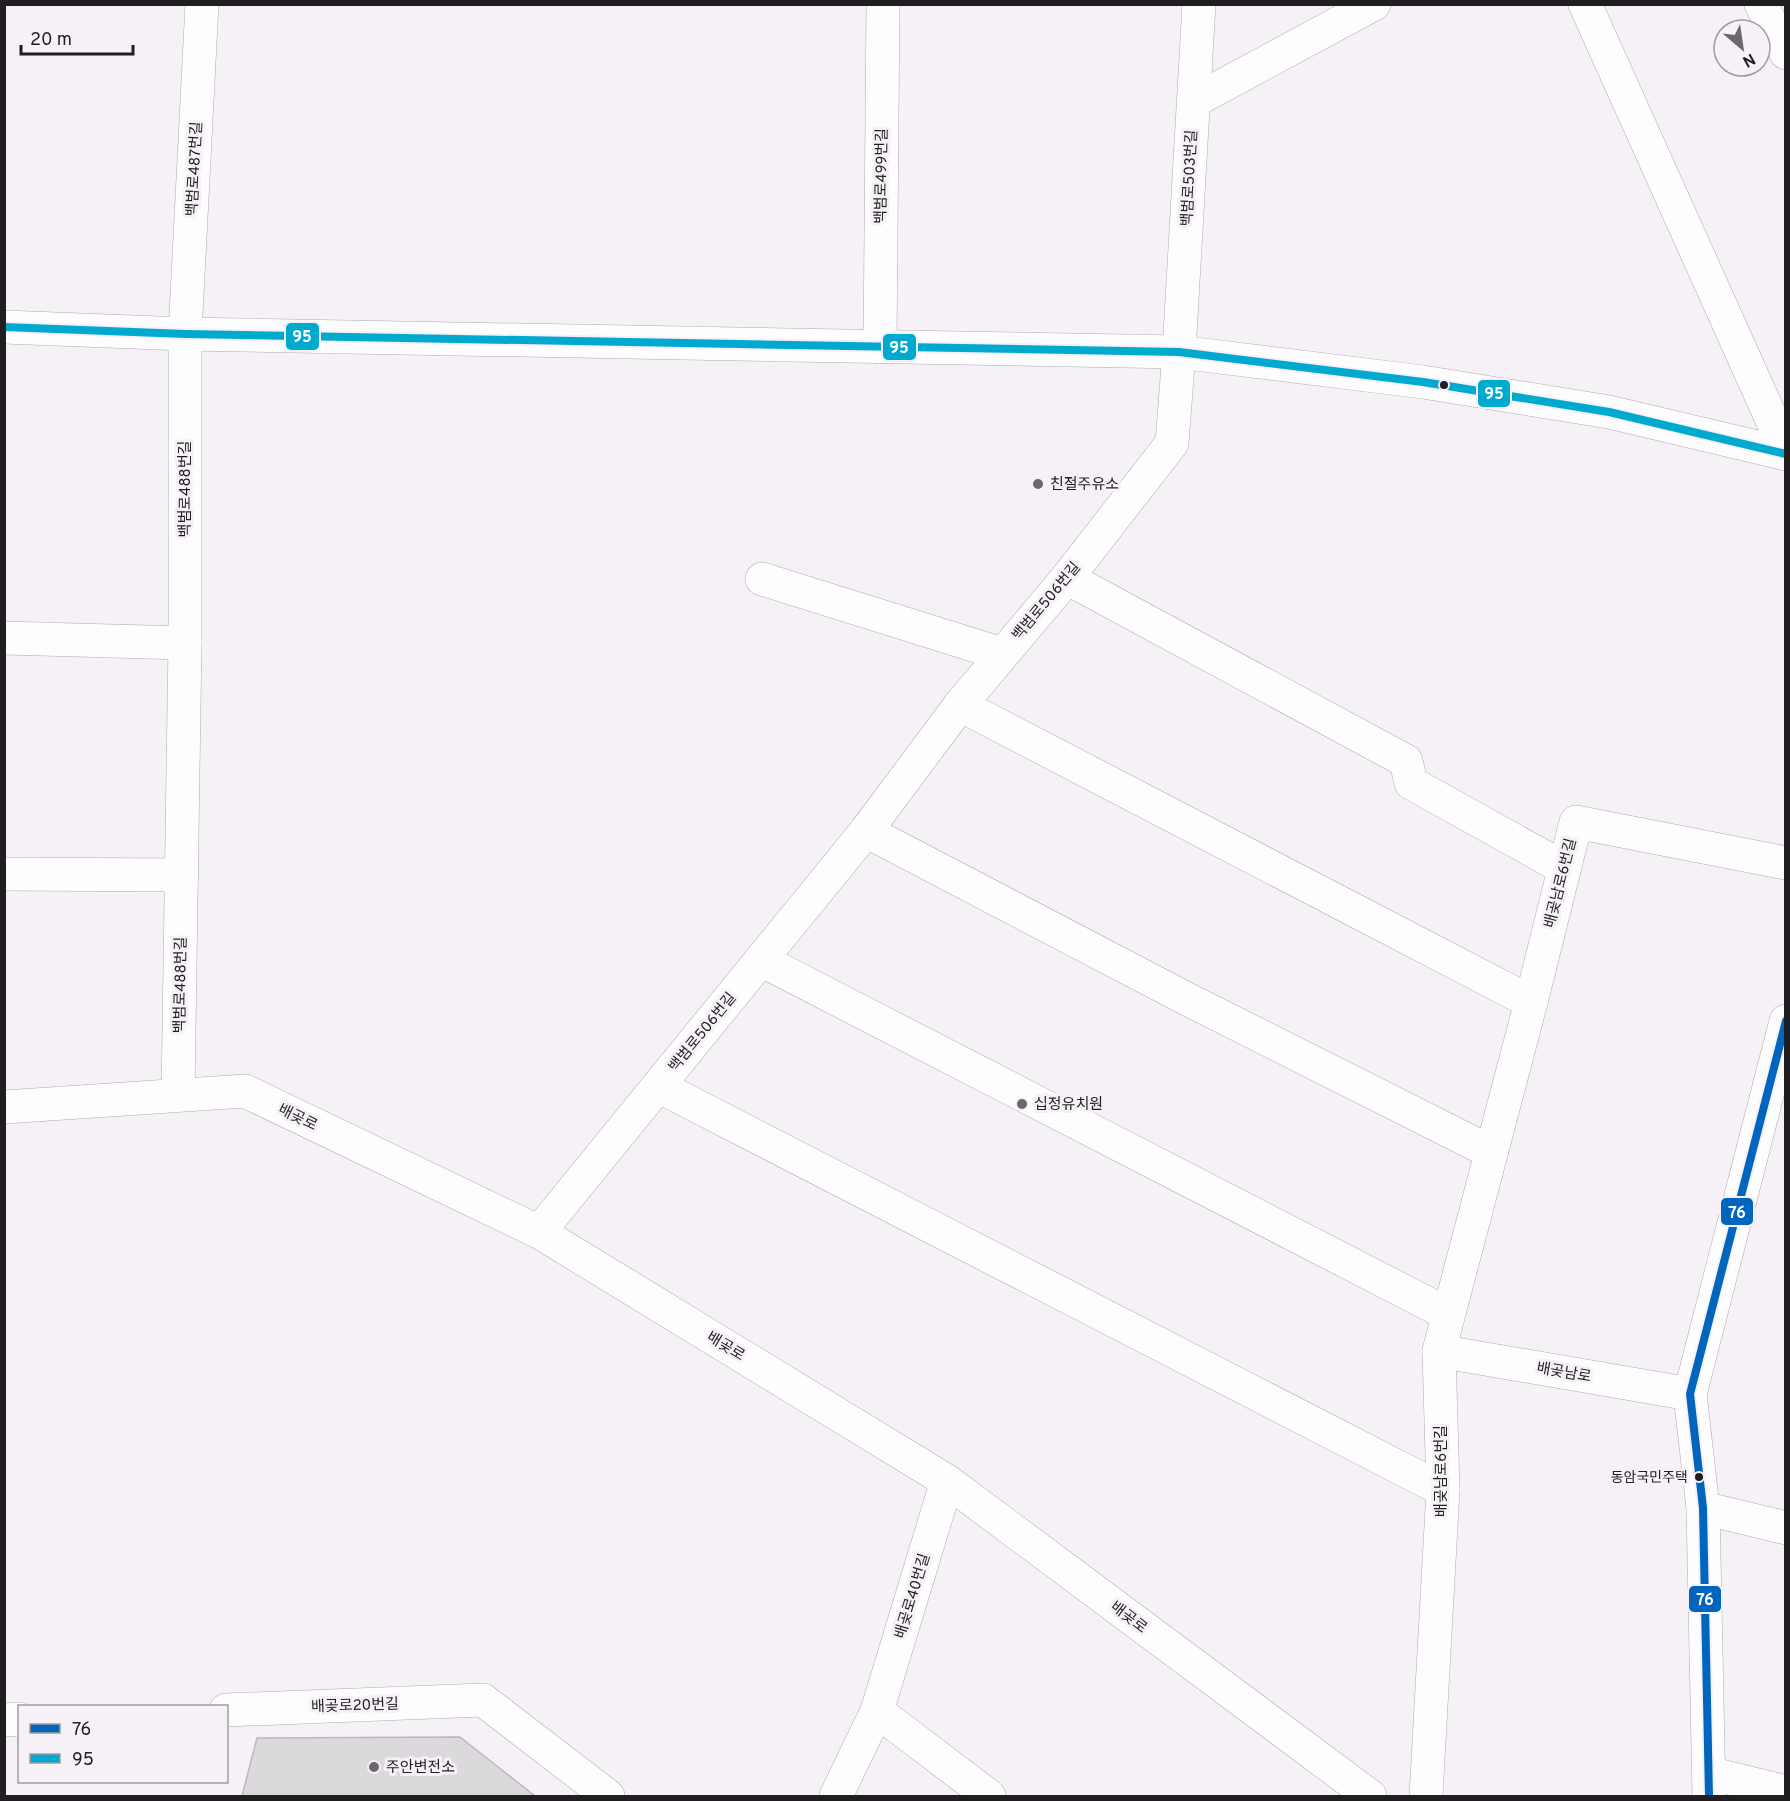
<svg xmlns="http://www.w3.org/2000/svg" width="1790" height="1801" viewBox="0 0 1790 1801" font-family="Overpass,'Noto Sans KR',sans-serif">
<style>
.building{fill:#dcd9dd;stroke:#bab8bb;stroke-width:1.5}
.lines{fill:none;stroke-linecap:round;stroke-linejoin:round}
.street-casing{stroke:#adabae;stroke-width:34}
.secondary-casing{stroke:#adabae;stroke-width:34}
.street{stroke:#fefdfe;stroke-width:33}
.secondary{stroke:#fefdfe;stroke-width:33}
.bus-1-casing{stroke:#f6f0f7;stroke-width:12}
.bus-2-casing{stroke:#f6f0f7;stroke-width:12}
.bus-1{stroke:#0065bd;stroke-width:8}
.bus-2{stroke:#00a9ce;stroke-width:8}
.bus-dot{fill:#201e20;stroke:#f6f0f7;stroke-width:2}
.poi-dot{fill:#6b686b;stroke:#f6f0f7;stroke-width:2}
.labels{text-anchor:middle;stroke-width:6;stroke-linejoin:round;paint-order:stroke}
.bus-label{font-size:14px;fill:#201e20;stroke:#f6f0f7;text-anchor:end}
.street-label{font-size:15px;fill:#201e20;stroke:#f6f0f7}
.poi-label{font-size:15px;fill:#201e20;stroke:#f6f0f7;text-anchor:start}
.line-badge{stroke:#f6f0f7;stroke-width:2}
.badge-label{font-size:16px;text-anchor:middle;font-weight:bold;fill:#fff}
</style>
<rect width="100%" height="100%" fill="#f5f1f6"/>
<path class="building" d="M460,1737L535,1796H242L257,1738Z"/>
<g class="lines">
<defs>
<g id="street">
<path d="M1585,4L1786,451"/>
<path d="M1761,4L1786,53"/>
<path d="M1194,101L1374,4"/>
<path d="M880,347L883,4"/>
<path d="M1067,578L1406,761L1411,783L1564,868"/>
<path d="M762,579L1002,654"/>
<path d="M4,638L185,643"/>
<path d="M960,705L1531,1002"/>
<path d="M866,831L1187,999L1491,1152"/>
<path d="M4,874L182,875"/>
<path d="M761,960L1448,1314"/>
<path d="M658,1086L1443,1490"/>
<path d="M178,1095L185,643V334L202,4"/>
<path d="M4,1107L245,1091L539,1232L947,1481L1370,1796"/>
<path d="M539,1232L866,831L960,705L1067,578L1172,443L1179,352L1199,4"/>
<path d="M1439,1351L1690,1394"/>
<path d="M1703,1508L1786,1528"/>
<path d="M226,1710L483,1700L608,1796"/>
<path d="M877,1711L989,1796"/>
<path d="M4,1720L20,1719"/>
<path d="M1709,1773L1786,1792"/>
<path d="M836,1796L877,1711L947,1481"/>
<path d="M1426,1796L1443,1490L1439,1351L1531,1002L1576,822L1786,863"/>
<path d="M1709,1796L1703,1508L1690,1394L1786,1021"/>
</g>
<path id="secondary" d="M4,327L185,334L1179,352L1423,382L1609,412L1786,454"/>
</defs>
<use href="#street" class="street-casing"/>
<use href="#secondary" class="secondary-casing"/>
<use href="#street" class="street"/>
<use href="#secondary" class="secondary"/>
<defs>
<path id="bus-1" d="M1709,1796L1703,1508L1690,1394L1786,1021"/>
<path id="bus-2" d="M4,327L185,334L1179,352L1423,382L1609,412L1786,454"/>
</defs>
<use href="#bus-1" class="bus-1-casing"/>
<use href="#bus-2" class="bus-2-casing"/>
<use href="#bus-1" class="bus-1"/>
<use href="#bus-2" class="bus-2"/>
</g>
<g class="bus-dot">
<circle cx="1444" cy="385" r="5"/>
<circle cx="1699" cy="1477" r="5"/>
</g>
<g class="poi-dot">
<circle cx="1038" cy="484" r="6"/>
<circle cx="1022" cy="1104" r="6"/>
<circle cx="374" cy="1767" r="6"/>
</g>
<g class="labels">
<g class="bus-label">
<text x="1688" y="1482">동암국민주택</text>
</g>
<g class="street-label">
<text transform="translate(194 169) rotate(-87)" y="5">백범로487번길</text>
<text transform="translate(881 176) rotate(-89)" y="5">백범로499번길</text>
<text transform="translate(1189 178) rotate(-87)" y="5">백범로503번길</text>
<text transform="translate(185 489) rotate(-90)" y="5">백범로488번길</text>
<text transform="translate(1046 601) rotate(-50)" y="5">백범로506번길</text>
<text transform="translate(1560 883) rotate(-76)" y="5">배곶남로6번길</text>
<text transform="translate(180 985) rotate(-89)" y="5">백범로488번길</text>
<text transform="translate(702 1032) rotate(-51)" y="5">백범로506번길</text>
<text transform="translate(298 1117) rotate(26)" y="5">배곶로</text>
<text transform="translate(726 1346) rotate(31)" y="5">배곶로</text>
<text transform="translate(1564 1372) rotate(10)" y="5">배곶남로</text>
<text transform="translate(1441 1471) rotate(-90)" y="5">배곶남로6번길</text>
<text transform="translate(912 1596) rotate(-73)" y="5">배곶로40번길</text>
<text transform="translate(1129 1617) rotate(37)" y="5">배곶로</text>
<text transform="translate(355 1705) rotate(-2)" y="5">배곶로20번길</text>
</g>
<g class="poi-label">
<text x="1050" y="489">친절주유소</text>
<text x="1034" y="1109">십정유치원</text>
<text x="386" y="1772">주안변전소</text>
</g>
</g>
<g class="line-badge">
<rect x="285" y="322" width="35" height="29" rx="6" fill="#00a9ce"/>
<rect x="882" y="333" width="35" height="28" rx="6" fill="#00a9ce"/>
<rect x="1477" y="379" width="34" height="29" rx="6" fill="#00a9ce"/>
<rect x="1720" y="1197" width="34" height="29" rx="6" fill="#0065bd"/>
<rect x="1688" y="1585" width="34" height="28" rx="6" fill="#0065bd"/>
</g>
<g class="badge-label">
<text x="302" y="342">95</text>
<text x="899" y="353">95</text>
<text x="1494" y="399">95</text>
<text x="1737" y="1218">76</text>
<text x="1705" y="1605">76</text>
</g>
<rect width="1790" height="1801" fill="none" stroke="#201e20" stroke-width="12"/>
<rect x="18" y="1705" width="210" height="78" fill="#f6f0f7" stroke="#a09ca1" stroke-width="1.5"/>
<rect x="30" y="1724" width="30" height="9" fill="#0065bd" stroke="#a09ca1" stroke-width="1.5"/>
<text x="72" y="1735" font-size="18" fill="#201e20">76</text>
<rect x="30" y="1754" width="30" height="9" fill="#00a9ce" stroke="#a09ca1" stroke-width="1.5"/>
<text x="72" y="1765" font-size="18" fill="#201e20">95</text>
<g transform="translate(1742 48) rotate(151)"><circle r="28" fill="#f6f0f7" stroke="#a09ca1" stroke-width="1.5"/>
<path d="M0-4.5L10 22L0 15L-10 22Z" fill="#6b686b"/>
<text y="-9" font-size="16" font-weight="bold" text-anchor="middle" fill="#201e20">N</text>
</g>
<path d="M21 45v9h112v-9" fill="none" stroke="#201e20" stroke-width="3"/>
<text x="30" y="45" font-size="18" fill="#201e20" stroke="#f6f0f7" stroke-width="4.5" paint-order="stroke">20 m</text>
</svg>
